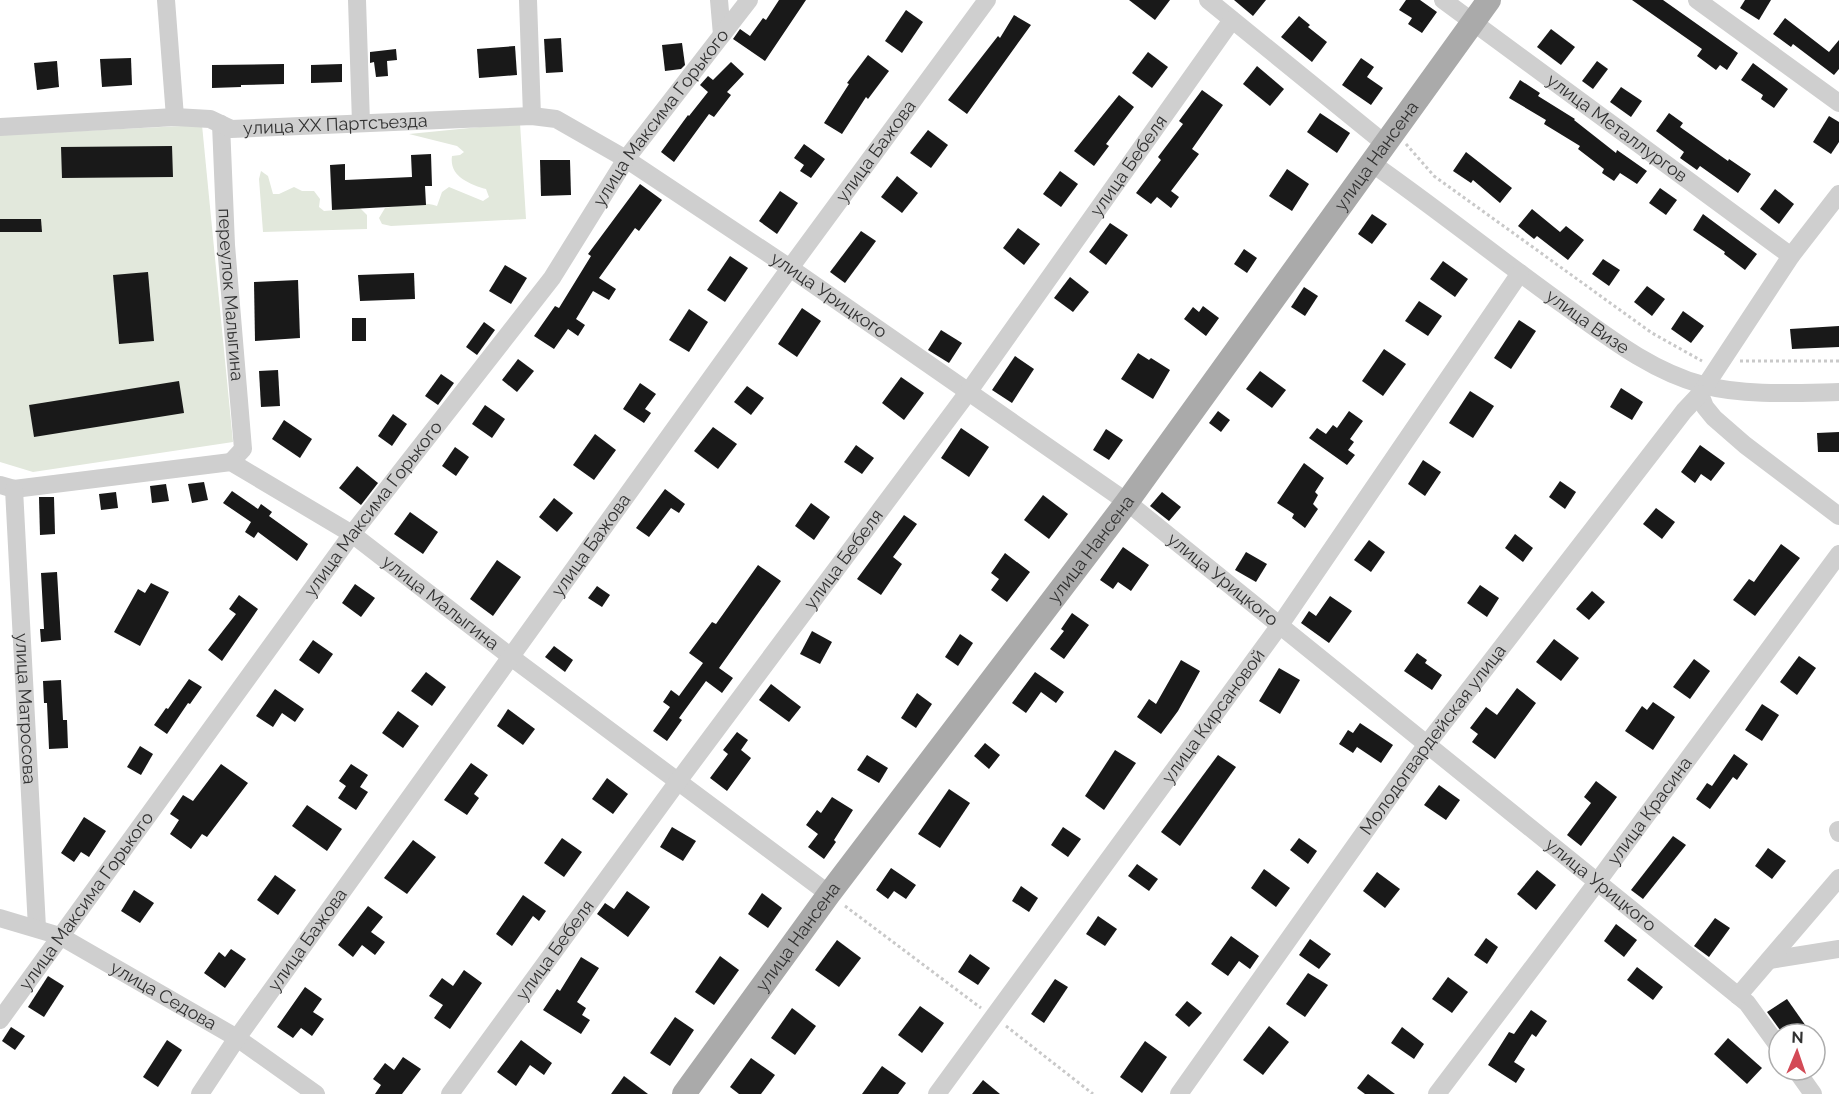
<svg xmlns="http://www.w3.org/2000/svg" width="1839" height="1094" viewBox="0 0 1839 1094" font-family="Raleway,sans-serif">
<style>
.green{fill:#e2e8dc}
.building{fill:#191919}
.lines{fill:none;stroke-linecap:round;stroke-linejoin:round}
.path{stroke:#c9c9c9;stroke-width:3;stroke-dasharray:3 3;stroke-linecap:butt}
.minor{stroke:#cfcfcf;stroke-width:18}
.major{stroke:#aaa;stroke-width:24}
.labels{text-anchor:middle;stroke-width:6;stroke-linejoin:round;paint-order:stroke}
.street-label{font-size:18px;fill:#323232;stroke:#fff}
</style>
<rect width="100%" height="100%" fill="#fff"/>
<g class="green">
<path d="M520,123L526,219L391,226L382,224L379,218L385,208C402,205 421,200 437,206L442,192L449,187L483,201L489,197L486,189C469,184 449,176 452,156L460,155L464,152L457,146L409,134Z"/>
<path d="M202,125L233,442L33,472L0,462V135Z"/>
<path d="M261,171L268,176L273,194H279L294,187L302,191H314L320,199L319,207L324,211L360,208L367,215V229L263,232L259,179Z"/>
</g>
<g class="building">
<path d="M779,0H806L765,61L733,39L740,29L750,36L763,18L766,20Z"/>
<path d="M1129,0H1170L1155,20Z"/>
<path d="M1234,0H1266L1253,16Z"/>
<path d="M1406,0H1420L1437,12L1422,33L1408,24L1412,18L1399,10Z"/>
<path d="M1632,0H1663L1738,53L1727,70L1720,65L1716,70L1697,56L1702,49Z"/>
<path d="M1745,0H1771L1759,20L1740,8Z"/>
<path d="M906,10L923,22L902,53L885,41Z"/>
<path d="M1014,15L1031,25L967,114L948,100L998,36L1000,38Z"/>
<path d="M1299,16L1310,25L1308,27L1327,42L1312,62L1281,37Z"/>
<path d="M1785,18L1829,52L1839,40V69L1834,75L1793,44L1791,47L1773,34Z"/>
<path d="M1551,29L1575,47L1561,65L1537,47Z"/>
<path d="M561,38L563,72L546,73L544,39Z"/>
<path d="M682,43L685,65L681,69L665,71L662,45Z"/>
<path d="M515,46L517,75L479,78L477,49Z"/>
<path d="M396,49L397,60L387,61L388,76L376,77L374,62L370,63V52Z"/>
<path d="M1148,52L1168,67L1152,88L1132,73Z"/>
<path d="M868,55L889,71L868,99L866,97L842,134L824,123L849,84L847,83Z"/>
<path d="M131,58L132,85L102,87L100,59Z"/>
<path d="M1361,58L1374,67L1367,77L1383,88L1371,105L1342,85Z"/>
<path d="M57,61L59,87L37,90L34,63Z"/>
<path d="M1597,61L1608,69L1593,89L1582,81Z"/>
<path d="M731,62L744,74L727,92L731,95L714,117L709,114L674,162L661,152L688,115L689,116L708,92L700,85L708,76L713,80Z"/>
<path d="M1753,63L1788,89L1774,108L1761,99L1763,95L1741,80Z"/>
<path d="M284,64V84L241,85V87L212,88V65Z"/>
<path d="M342,64V82L311,83V65Z"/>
<path d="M1257,66L1284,89L1270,106L1243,84Z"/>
<path d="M1520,80L1540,93L1538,96L1575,119L1574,120L1616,153L1617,150L1647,171L1637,184L1620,173L1614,181L1602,173L1604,169L1578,149L1580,146L1544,124L1546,120L1509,98Z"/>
<path d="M1621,87L1642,101L1631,117L1610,102Z"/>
<path d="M1202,90L1223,105L1192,149L1199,154L1171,191L1179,197L1171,208L1157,197L1151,204L1136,193L1161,160L1158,157L1183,124L1179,121Z"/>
<path d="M1119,95L1134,107L1106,144L1109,146L1094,166L1074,151Z"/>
<path d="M1320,113L1350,133L1337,153L1307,132Z"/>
<path d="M1669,113L1683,123L1680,127L1728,161L1729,159L1751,174L1738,193L1700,166L1697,170L1680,158L1684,152L1656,131Z"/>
<path d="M1829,116L1839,122V142L1831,154L1813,142Z"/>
<path d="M928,130L948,145L931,168L910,153Z"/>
<path d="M804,144L825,159L811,178L800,171L804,165L794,158Z"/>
<path d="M172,146L173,177L62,178L61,147Z"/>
<path d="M1466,152L1512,188L1500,203L1473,180L1471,183L1453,171Z"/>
<path d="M431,154L432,186H425L426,205L332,210L330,165L345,164V180L412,177L411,155Z"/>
<path d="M540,160H570L571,195L541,196Z"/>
<path d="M1287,169L1309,184L1292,211L1269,196Z"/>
<path d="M1060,171L1078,184L1061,207L1043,194Z"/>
<path d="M897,176L918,193L902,213L881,197Z"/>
<path d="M640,184L662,200L639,231L635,228L599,278L616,289L609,300L593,291L576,319L585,325L578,336L568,329L554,349L534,336L555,306L559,308L591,256L588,254Z"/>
<path d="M1660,188L1677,200L1666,215L1649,203Z"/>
<path d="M1775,189L1794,204L1779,224L1760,209Z"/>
<path d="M780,191L798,203L777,234L759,221Z"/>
<path d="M1532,209L1560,232L1566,226L1584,240L1568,260L1537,236L1534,239L1518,226Z"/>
<path d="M1372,214L1387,224L1372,244L1358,234Z"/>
<path d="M1703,214L1757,254L1745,270L1724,254L1725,252L1693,230Z"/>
<path d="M0,219H41L42,232H0Z"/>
<path d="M1110,223L1128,235L1106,265L1089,252Z"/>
<path d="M1018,228L1040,244L1024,265L1003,248Z"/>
<path d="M861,231L876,241L845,283L830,272Z"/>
<path d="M1244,249L1257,258L1247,273L1234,264Z"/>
<path d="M730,256L748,268L725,302L707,290Z"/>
<path d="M1603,259L1620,270L1609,286L1592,274Z"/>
<path d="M1443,261L1468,279L1455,297L1430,279Z"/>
<path d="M505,265L527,278L511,304L489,291Z"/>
<path d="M148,272L154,341L119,344L113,275Z"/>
<path d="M414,273L415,299L360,301L358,275Z"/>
<path d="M1070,277L1089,292L1073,312L1054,298Z"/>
<path d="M298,280L300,338L255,341L254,282Z"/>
<path d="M1647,286L1665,299L1652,316L1634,302Z"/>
<path d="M1304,287L1318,296L1305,316L1291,307Z"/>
<path d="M1419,301L1442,316L1428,336L1405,321Z"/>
<path d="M1203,306L1219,318L1206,336L1184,319L1193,307L1199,312Z"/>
<path d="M802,308L821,321L797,357L778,344Z"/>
<path d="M689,309L708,322L689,352L669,340Z"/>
<path d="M1683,311L1704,326L1691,343L1671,329Z"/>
<rect x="352" y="318" width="14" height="23"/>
<path d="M1519,320L1536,331L1511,369L1494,358Z"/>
<path d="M484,322L495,330L477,355L466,347Z"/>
<path d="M1839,326V347L1792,349L1790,329Z"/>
<path d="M941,330L962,343L949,363L928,350Z"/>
<path d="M1384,349L1406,364L1383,396L1362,381Z"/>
<path d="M1138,353L1149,360L1151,358L1170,370L1153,399L1121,379Z"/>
<path d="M1015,356L1034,369L1012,403L992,390Z"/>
<path d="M518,359L534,371L517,392L502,380Z"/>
<path d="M278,370L280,406L261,407L259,371Z"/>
<path d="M1260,371L1286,390L1272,408L1246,389Z"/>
<path d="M441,374L454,383L438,405L425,396Z"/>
<path d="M901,377L924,393L904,420L882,403Z"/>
<path d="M179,381L184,413L34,437L29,405Z"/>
<path d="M640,383L656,394L645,409L651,413L644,423L623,409Z"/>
<path d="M747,386L764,398L751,415L734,402Z"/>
<path d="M1621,388L1643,402L1632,420L1610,407Z"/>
<path d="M1470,391L1494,406L1473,438L1449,423Z"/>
<path d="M485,405L505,419L492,438L472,424Z"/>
<path d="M1218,411L1230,420L1221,432L1209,423Z"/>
<path d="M1349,411L1363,421L1350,439L1354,442L1348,450L1355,455L1347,465L1309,438L1317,428L1326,434L1333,425L1337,428Z"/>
<path d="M393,414L407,424L392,446L378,436Z"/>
<path d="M284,420L312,439L300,458L272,439Z"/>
<path d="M713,427L737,444L718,469L694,451Z"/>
<path d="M961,428L989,447L969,477L941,458Z"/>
<path d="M1106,429L1123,440L1109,460L1093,450Z"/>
<path d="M1839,432V452H1818L1817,433Z"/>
<path d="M595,434L616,450L594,480L573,465Z"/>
<path d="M856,445L874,458L862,474L844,462Z"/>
<path d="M1700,445L1725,463L1711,481L1701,474L1695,483L1681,472Z"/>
<path d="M455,447L469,457L456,476L442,466Z"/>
<path d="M1423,460L1441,472L1425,496L1408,484Z"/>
<path d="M1304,463L1324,478L1315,492L1318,495L1313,504L1318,509L1305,528L1292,518L1294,514L1277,503Z"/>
<path d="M357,466L378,483L361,505L339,488Z"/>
<path d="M1560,481L1576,492L1565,509L1549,497Z"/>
<path d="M204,482L208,500L192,503L188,484Z"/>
<path d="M166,484L169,501L152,503L150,486Z"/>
<path d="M665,489L685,504L679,513L671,508L649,537L636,528Z"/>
<path d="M232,491L258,509L261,504L272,512L269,516L308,544L297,561L258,532L254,538L245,532L251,522L223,503Z"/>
<path d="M116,492L118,508L101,510L99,494Z"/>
<path d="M1162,492L1181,507L1169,521L1150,506Z"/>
<path d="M1043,495L1068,514L1049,539L1024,520Z"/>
<path d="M39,497H54L55,534L40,535Z"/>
<path d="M554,498L573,513L557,532L539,517Z"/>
<path d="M811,503L830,517L814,540L795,526Z"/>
<path d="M1656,508L1675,522L1662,539L1643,524Z"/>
<path d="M410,512L438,532L423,554L394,534Z"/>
<path d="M904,515L917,524L893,557L902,564L881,595L857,579Z"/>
<path d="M1515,534L1533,548L1523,562L1505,548Z"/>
<path d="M1369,540L1385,552L1371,572L1354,560Z"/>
<path d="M1781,544L1800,558L1755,616L1733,600L1749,579L1754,582Z"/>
<path d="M1123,547L1149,565L1131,591L1118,582L1113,589L1100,580Z"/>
<path d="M1246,552L1267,564L1256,582L1235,570Z"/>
<path d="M1005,553L1030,572L1007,602L991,590L999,579L991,573Z"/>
<path d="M497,560L521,577L493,616L470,599Z"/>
<path d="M758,565L781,581L719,668L733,678L722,693L706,681L679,718L682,720L667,741L653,731L670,707L663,702L671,690L679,696L703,663L689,653L712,622L716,624Z"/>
<path d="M57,572L61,640L41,642L40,629H44L41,573Z"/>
<path d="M151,583L169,592L140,646L114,632L138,589L145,593Z"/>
<path d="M355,584L375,598L361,617L342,603Z"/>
<path d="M1480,585L1499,598L1487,617L1467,603Z"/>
<path d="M597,586L610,595L602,607L588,598Z"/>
<path d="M1592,591L1605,602L1589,620L1576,609Z"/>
<path d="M239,595L258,609L222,661L208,650L236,614L229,609Z"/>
<path d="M1330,596L1352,611L1329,643L1301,623L1309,611L1316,616Z"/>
<path d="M1072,613L1089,625L1064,659L1050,649L1064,631L1061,629Z"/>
<path d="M812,631L832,642L820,664L800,654Z"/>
<path d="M960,634L973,643L958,666L945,657Z"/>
<path d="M1554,639L1579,658L1561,681L1536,662Z"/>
<path d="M313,640L333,654L319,674L299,660Z"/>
<path d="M554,646L573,660L565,672L545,657Z"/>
<path d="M1417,653L1427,660L1425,663L1442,675L1432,690L1404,671Z"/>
<path d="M1799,656L1816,668L1797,695L1780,682Z"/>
<path d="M1694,659L1710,671L1690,699L1673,687Z"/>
<path d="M1181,660L1200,671L1178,711L1161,734L1137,717L1149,699L1156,704Z"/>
<path d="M1279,668L1300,680L1280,714L1259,701Z"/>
<path d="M426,672L446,687L432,706L411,691Z"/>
<path d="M1035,672L1064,692L1056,703L1041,692L1026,713L1012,703Z"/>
<path d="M189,679L202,687L190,704L188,703L167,734L154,725L166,708L168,709Z"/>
<path d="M61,680L63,720H67L68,748L49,749L47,703H44L43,681Z"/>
<path d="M771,684L801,707L789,722L759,700Z"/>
<path d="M1517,688L1536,703L1495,759L1472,742L1478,734L1470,728L1486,707L1497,715Z"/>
<path d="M275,689L304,709L295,722L282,713L273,727L256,716Z"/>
<path d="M917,693L932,704L916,728L901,718Z"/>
<path d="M1653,702L1675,717L1653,750L1625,731L1642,706L1647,710Z"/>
<path d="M1762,704L1779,715L1762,741L1745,730Z"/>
<path d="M508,709L535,729L523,745L497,726Z"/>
<path d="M398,711L419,726L403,748L382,733Z"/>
<path d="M1360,723L1393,745L1381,763L1357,747L1353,753L1339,744L1348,730L1353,733Z"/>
<path d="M737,732L748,740L741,750L751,758L727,791L710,778L728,754L723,750Z"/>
<path d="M985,743L1000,755L989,769L974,756Z"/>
<path d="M140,746L153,754L141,775L127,767Z"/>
<path d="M1115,750L1136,763L1104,810L1085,796Z"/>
<path d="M1734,754L1748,764L1737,780L1733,777L1710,809L1696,799L1707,783L1712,786Z"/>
<path d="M867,755L888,768L879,783L857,770Z"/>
<path d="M1218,755L1236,767L1180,846L1161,832Z"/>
<path d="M471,763L488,775L474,794L479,798L467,815L444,800Z"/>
<path d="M221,764L248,783L207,837L202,834L191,849L170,834L179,820L170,814L183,795L193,801Z"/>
<path d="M351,764L368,775L360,787L368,792L356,810L338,798L346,786L339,781Z"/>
<path d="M607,778L628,794L613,814L592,799Z"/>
<path d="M1596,781L1617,797L1581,846L1567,835L1591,803L1584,797Z"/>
<path d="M1439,785L1460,800L1446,820L1424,805Z"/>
<path d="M949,789L970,803L940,848L918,834Z"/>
<path d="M832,797L853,810L834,840L836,842L824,859L808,847L818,834L806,825L817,810L821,813Z"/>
<path d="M307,805L342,829L327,851L292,826Z"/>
<path d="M84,817L106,831L89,857L81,852L74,862L61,853Z"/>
<path d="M672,827L696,841L683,861L660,847Z"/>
<path d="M1063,827L1081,839L1068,857L1051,845Z"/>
<path d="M1673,836L1686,845L1643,899L1631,890Z"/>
<path d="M562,838L582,852L564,877L544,863Z"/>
<path d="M1299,838L1317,851L1308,864L1290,850Z"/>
<path d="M413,840L436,857L407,894L384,878Z"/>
<path d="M1768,848L1786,861L1772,879L1755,866Z"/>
<path d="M1137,864L1158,879L1149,891L1128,876Z"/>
<path d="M891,868L916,885L906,899L894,891L888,899L876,890Z"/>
<path d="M1264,869L1290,888L1276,907L1251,888Z"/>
<path d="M1537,870L1556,885L1536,910L1517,894Z"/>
<path d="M1377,872L1400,889L1385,908L1363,891Z"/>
<path d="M275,875L296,890L278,915L257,900Z"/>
<path d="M1021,886L1038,898L1029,912L1012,901Z"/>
<path d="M134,890L154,903L140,923L121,911Z"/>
<path d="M627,891L650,907L628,937L597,914L605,903L614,909Z"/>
<path d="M762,893L782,908L768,928L748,914Z"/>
<path d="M523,895L546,911L539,921L533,916L512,946L496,934Z"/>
<path d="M368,906L383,917L371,932L385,942L375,955L362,945L353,957L338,945Z"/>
<path d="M1098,916L1117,929L1105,946L1086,934Z"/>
<path d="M1715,918L1730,928L1709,957L1694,946Z"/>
<path d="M1616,924L1637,940L1624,957L1604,941Z"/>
<path d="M1231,936L1259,956L1250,969L1239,961L1228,976L1211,964Z"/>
<path d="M1486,938L1498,947L1487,964L1474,955Z"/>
<path d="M1310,939L1331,954L1319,969L1299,955Z"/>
<path d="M837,940L861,958L839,987L815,970Z"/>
<path d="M231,949L246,959L225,988L204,973L219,952L225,957Z"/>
<path d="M970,954L990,968L978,985L958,972Z"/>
<path d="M720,956L739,970L714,1005L695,992Z"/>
<path d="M581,957L599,968L577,1002L586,1008L582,1015L590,1020L581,1034L543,1010L557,989L560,991Z"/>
<path d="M1637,967L1663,987L1653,1000L1627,980Z"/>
<path d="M464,970L482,983L450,1029L434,1018L443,1005L429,996L442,978L453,986Z"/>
<path d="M1308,973L1328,985L1305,1017L1286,1004Z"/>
<path d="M48,976L64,986L44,1017L28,1007Z"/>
<path d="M1448,977L1468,992L1452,1013L1432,999Z"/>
<path d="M1055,979L1068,987L1044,1023L1031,1014Z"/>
<path d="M305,987L322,999L313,1012L324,1019L312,1036L301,1028L293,1038L277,1027Z"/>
<path d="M1787,999L1808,1029L1802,1034H1783L1767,1012Z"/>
<path d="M1187,1001L1202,1013L1189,1027L1175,1015Z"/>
<path d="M920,1006L944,1023L922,1053L898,1035Z"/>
<path d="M792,1008L816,1026L795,1055L771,1038Z"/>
<path d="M1531,1010L1547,1021L1536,1037L1532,1034L1514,1062L1525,1069L1516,1083L1488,1065L1509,1032L1514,1034Z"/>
<path d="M675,1017L694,1030L670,1066L650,1053Z"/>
<path d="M1269,1026L1289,1042L1263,1075L1243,1060Z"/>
<path d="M11,1027L25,1036L15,1050L2,1041Z"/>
<path d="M1402,1027L1424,1044L1414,1059L1391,1043Z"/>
<path d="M1728,1038L1762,1068L1747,1084L1714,1054Z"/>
<path d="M167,1040L182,1050L158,1087L143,1077Z"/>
<path d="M521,1040L552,1063L544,1075L530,1065L516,1086L497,1072Z"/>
<path d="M1145,1041L1167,1057L1142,1093L1120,1077Z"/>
<path d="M403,1057L421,1069L402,1094H375L381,1085L373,1079L385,1063L394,1070Z"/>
<path d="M751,1058L775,1075L761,1094H739L730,1087Z"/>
<path d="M882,1066L906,1083L898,1094H862Z"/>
<path d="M1368,1074L1395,1094H1365L1357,1088Z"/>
<path d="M624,1076L648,1094H611Z"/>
<path d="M983,1080L1000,1094H972Z"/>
</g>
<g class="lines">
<g class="path">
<path d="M1406,144L1434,176L1652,333L1702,361"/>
<path d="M1740,361H1839"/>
<path d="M845,906L981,1008"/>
<path d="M1006,1026L1093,1094"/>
</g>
<g class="minor">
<path d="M166,0L175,117"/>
<path d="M357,0L361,123"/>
<path d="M528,0L532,116"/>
<path d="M719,0L722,35"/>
<path d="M1208,0L1384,143"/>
<path id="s1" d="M1443,0L1791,256"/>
<path d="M1697,0L1839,103"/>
<path id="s2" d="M221,124L226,245L243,449L231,462"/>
<path id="s3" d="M0,127L175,117L210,119L231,129L532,116L556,119L626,159L790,268L1127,502L1747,1003L1779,1047"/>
<path id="s4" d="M1370,162C1436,208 1499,259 1565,306C1608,337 1651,371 1703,385C1744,396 1796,393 1839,392"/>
<path d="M1839,194L1791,256L1700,394L1705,407L1714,418L1745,445L1839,516"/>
<path id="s5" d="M0,485L14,489L231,462L352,534L511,657L829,894"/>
<path id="s6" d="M14,489L37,928"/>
<path d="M1838,830L1839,833"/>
<path id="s7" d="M0,918L60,936L237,1038L316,1094"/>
<path d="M1769,960L1839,949"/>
<path d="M1738,996L1839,878"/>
<path id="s8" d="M0,1020L352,534L552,278L626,159L749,0"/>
<path d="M1796,1070L1813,1094"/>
<path id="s9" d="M200,1094L237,1038L790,268L987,0"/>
<path id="s10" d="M450,1094L679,780L969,391L1232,20"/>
<path id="s11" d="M937,1094L1280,625L1520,273"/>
<path id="s12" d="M1179,1094L1427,744L1684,411L1700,394"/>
<path id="s13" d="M1437,1094L1598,881L1839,554"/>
</g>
<path class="major" id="s14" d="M684,1094L829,894L1127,502L1489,0"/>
</g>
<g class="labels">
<g class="street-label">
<text dy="6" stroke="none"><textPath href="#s8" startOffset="1119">улица Максима Горького</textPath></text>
<text dy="6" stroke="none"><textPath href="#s3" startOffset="338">улица XX Партсъезда</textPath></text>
<text dy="6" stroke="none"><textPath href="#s1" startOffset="216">улица Металлургов</textPath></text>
<text dy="6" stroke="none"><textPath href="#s9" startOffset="1160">улица Бажова</textPath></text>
<text dy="6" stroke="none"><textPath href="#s14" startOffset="1166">улица Нансена</textPath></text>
<text dy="6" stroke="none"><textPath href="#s10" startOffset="1150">улица Бебеля</textPath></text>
<text dy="6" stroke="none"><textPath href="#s2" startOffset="171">переулок Малыгина</textPath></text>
<text dy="6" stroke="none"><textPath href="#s3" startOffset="884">улица Урицкого</textPath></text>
<text dy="6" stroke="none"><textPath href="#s4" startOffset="270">улица Визе</textPath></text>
<text dy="6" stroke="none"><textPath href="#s8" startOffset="633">улица Максима Горького</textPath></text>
<text dy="6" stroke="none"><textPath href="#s9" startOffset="674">улица Бажова</textPath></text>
<text dy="6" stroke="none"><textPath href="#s14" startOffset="680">улица Нансена</textPath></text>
<text dy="6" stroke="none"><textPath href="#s10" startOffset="664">улица Бебеля</textPath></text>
<text dy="6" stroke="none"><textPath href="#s3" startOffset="1370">улица Урицкого</textPath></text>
<text dy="6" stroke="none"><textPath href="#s5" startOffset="486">улица Малыгина</textPath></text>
<text dy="6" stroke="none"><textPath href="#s6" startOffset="220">улица Матросова</textPath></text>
<text dy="6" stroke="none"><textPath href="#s11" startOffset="468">улица Кирсановой</textPath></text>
<text dy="6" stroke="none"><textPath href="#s12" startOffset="436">Молодогвардейская улица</textPath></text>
<text dy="6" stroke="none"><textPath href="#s13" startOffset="354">улица Красина</textPath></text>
<text dy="6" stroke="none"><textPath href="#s3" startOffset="1856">улица Урицкого</textPath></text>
<text dy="6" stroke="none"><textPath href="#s8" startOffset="147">улица Максима Горького</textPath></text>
<text dy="6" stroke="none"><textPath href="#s14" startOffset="194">улица Нансена</textPath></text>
<text dy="6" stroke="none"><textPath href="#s9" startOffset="188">улица Бажова</textPath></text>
<text dy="6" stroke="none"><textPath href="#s10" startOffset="178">улица Бебеля</textPath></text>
<text dy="6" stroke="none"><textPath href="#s7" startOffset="182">улица Седова</textPath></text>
</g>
</g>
<g transform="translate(1797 1052) rotate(2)"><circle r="28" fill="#ffffff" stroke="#adadad" stroke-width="1.5"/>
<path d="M0-4.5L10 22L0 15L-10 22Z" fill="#d34a56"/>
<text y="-9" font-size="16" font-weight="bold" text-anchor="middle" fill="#323232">N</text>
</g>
</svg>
